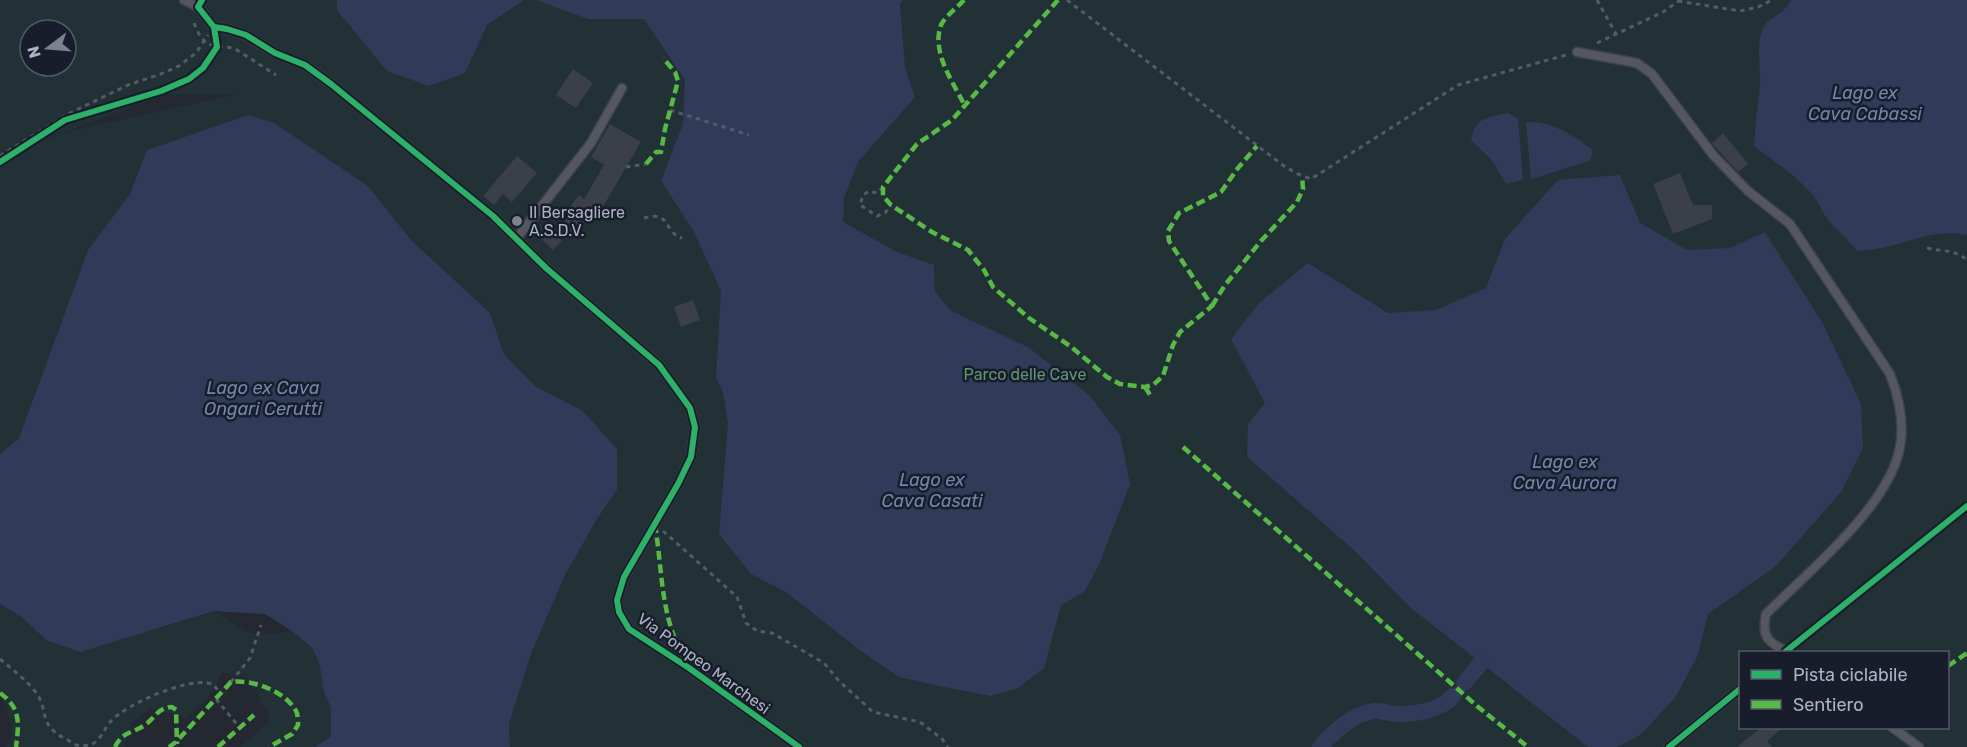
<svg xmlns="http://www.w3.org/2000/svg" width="1967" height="747" viewBox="0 0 1967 747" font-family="Rubik,sans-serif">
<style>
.green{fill:#213136;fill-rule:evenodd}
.water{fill:#2f3b58}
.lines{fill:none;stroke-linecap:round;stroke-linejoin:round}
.canal{stroke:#2f3b58;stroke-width:16}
.building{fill:#3b3f47}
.service-casing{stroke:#404249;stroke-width:11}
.path{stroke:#565b63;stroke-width:3;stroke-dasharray:4.5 4.5;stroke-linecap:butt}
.service{stroke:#545660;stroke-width:8}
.quiet{stroke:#58b947;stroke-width:4.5;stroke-dasharray:9 4.5;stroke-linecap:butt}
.cycleway-casing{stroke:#181d2b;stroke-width:10}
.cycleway{stroke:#2db169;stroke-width:6}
.poi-dot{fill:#7c8290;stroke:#181d2b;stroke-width:2}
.labels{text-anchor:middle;stroke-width:5;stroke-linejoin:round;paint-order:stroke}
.poi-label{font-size:16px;fill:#acb2c4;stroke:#181d2b;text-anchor:start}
.park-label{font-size:16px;fill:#639474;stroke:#181d2b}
.street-label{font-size:16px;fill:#acb2c4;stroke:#181d2b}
.water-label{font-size:18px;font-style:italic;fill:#7385ad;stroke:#181d2b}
</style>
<rect width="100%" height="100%" fill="#242830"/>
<g class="green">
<path d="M0,0H1967V747H510L509,724L531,654L565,575L597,519L617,490V449L583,411L535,386L504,354L490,313L411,240L368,186L182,138L147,150L130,194L88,250L19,438L0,454V162L2,156L0,158ZM30,30H66V66H30ZM167,94H237L75,130L44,140ZM1740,652H1948V728H1740Z"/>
<path d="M0,604L22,617L46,640L151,631L214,611C247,632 251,640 292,631L312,648L319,662L324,692L331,708V736L315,747H240L269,722V710L260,703L257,693L244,677L223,672L208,698L187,718L150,708C135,719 125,726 125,747H6L12,733L7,707L0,696Z"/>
</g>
<g class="water">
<path d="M337,0H524L487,25L465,73L429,86L387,71L337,10Z"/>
<path d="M536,0H903L900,4L905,68L915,97L858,162L844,198L843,222L897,252L934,265L935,292L951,311L1028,347L1090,396L1120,435L1130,484L1099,565L1084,592L1061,605L1044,668L1018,688L991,696L944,687L899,677L857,648L786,592L751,574L719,534L728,423L723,392L716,377L721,291L693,230L661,181L683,124L685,80L644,19H588Z"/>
<path d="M1791,0H1967V235C1939,229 1914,240 1887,247C1878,249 1868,250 1858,251L1827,219L1814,196L1794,176L1754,146C1755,126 1758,106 1760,85C1761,70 1755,38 1765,25C1773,14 1784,15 1791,0Z"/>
<path d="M1508,113L1518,119L1523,180L1506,184L1491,159L1471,140C1475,117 1488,117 1508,113Z"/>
<path d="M248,115L274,123L368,186L411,240L490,313L504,354L535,386L583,411L617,449V490L597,519L565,575L531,654L509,724L510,747H315L331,736V708L324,692L319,662L312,648L292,631L265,614L214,611L80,652L46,640L22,617L0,604V454L19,438L88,250L130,194L147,150Z"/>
<path d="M1526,122C1552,121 1573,135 1593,150L1590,161L1531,179Z"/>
<path d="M1620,175L1640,223L1687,250L1730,248L1765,232L1823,324L1861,404L1863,448L1841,492L1776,566L1708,614L1698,655L1675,698L1639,736L1617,747H1588L1411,608L1355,551L1247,457L1248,424L1265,403L1231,339L1260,302L1308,263L1388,313L1436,310L1486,288L1505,239L1558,180Z"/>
</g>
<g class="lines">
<g class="canal">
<path d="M1464,683L1481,663"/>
<path d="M1320,747C1332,733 1354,713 1374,711C1382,710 1389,714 1397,714C1414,715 1442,710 1453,696"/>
</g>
</g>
<g class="building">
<path d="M573,69L593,83L576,108L556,95Z"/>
<path d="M610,124L641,142L602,208L596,204L570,238L559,229L572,211L569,208L579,195L584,199L604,165L591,157Z"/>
<path d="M1723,133L1748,164L1738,172L1712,143Z"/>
<path d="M517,156L537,173L512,202L503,194L494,205L483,196Z"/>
<path d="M1680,173L1693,205H1712V219L1673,234L1653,184Z"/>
<path d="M551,231L562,241L553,250L542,240Z"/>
<path d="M693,300L700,320L681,327L674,307Z"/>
<path d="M1760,728H1782L1767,741L1772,747H1737Z"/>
</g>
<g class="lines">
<defs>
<g id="service">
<path d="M184,0L198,7L214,27L227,29L246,35L275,53L305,65L331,84L493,216L546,268L659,365L690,408L695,427L691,457L678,484L624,577L617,600L619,612L629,629L689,668L799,747"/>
<path d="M1577,52L1637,63L1652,74L1713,155L1748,191L1790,224L1890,374C1900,400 1906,428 1898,455C1883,511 1807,573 1766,614C1761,638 1769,643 1788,652"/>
<path d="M516,239L591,143L622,88"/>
<path d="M1893,728L1919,747"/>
<path d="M1669,747L1740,689"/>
</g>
</defs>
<use href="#service" class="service-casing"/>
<g class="path">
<path d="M1067,0L1284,166L1298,174L1311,179L1458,85L1566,55"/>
<path d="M1597,0L1616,34"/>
<path d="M1678,1L1740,11L1758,7L1772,0"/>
<path d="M194,23C206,55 216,41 237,50L276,75"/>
<path d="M1597,43L1663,12L1680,0"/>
<path d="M670,110L749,135"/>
<path d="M0,156L66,115L128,85L161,74L179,66L196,53L208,35"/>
<path d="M626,167L646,164"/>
<path d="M883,187L877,193L869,191L863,195L860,205L877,216L885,213L891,205"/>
<path d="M644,218C671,210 663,232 682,238"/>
<path d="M1927,248C1943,252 1954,249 1967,260"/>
<path d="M663,531L737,597L746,623L757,631L772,633L824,663L839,681L873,712L920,722L942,739L948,747"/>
<path d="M1796,644L1967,506"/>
<path d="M0,659C12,669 24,678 34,690C50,709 37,724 64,738C68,740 72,743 76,745C82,746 89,746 94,743C102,738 105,727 111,721C127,704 184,679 208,683C215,684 217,689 220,695"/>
<path d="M231,682L250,658L261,625"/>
<path d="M216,699L240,728"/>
</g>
<use href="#service" class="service"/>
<g class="quiet">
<path d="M964,0C958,7 945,16 941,25C931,52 953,82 965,106"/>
<path d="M1058,0L952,120L917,144L883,187V196L891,205L932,232L968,250L984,270L993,287L1029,318L1070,346L1107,377L1120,384L1145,387L1153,385L1163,376L1173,345L1180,332L1212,306L1169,241L1168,231L1179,213L1221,192L1238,168L1257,146"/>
<path d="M646,164L656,152H661L665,129L678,81L675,72L663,58"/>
<path d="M1212,306L1225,285L1261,241L1297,202L1303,189L1302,176"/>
<path d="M1145,387L1152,398"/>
<path d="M1183,447L1477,706L1528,747"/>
<path d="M655,524C663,576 660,616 686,663"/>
<path d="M1948,666L1967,653"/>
<path d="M0,693C21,708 19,723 16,747"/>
<path d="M115,747C123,731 131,734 145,725C155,718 158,707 172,707L176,710L177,744"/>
<path d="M169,747L176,742L231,682C252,679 285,691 296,711C298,714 298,721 298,725L292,734L269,747"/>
<path d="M218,747L254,715"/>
</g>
<defs>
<g id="cycleway">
<path d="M214,27L227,29L246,35L275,53L305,65L331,84L493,216L546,268L659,365L690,408L695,427L691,457L678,484L624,577L617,600L619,612L629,629L689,668L799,747"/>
<path d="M0,162L65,120L161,91L189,79L203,68L217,47L214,27L198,7L202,0"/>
<path d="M1785,652L1967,506"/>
<path d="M1669,747L1740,689"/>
</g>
</defs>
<use href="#cycleway" class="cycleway-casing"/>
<use href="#cycleway" class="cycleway"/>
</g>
<circle class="poi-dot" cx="517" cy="221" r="6"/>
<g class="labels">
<g class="poi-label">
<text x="529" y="218">Il Bersagliere<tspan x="529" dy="18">A.S.D.V.</tspan></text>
</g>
<g class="park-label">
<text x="1025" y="380">Parco delle Cave</text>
</g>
<g class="street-label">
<text transform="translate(704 663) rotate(36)" y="6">Via Pompeo Marchesi</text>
</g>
<g class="water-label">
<text x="1865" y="99">Lago ex<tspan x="1865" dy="21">Cava Cabassi</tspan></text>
<text x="263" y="394">Lago ex Cava<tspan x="263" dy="21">Ongari Cerutti</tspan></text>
<text x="1565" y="468">Lago ex<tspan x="1565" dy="21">Cava Aurora</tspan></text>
<text x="932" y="486">Lago ex<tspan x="932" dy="21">Cava Casati</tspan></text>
</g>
</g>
<rect x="1739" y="651" width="210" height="78" fill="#181d2b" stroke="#535968" stroke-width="1.5"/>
<rect x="1751" y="670" width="30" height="9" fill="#2db169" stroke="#535968" stroke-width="1.5"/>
<text x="1793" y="681" font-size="18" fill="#acb2c4">Pista ciclabile</text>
<rect x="1751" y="700" width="30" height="9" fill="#58b947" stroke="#535968" stroke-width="1.5"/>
<text x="1793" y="711" font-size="18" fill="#acb2c4">Sentiero</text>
<g transform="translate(48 48) rotate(254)"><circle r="28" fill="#181d2b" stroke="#535968" stroke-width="1.5"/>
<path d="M0-4.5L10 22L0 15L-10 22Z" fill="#7c8290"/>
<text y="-9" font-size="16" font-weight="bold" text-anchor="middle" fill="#acb2c4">N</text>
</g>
</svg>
